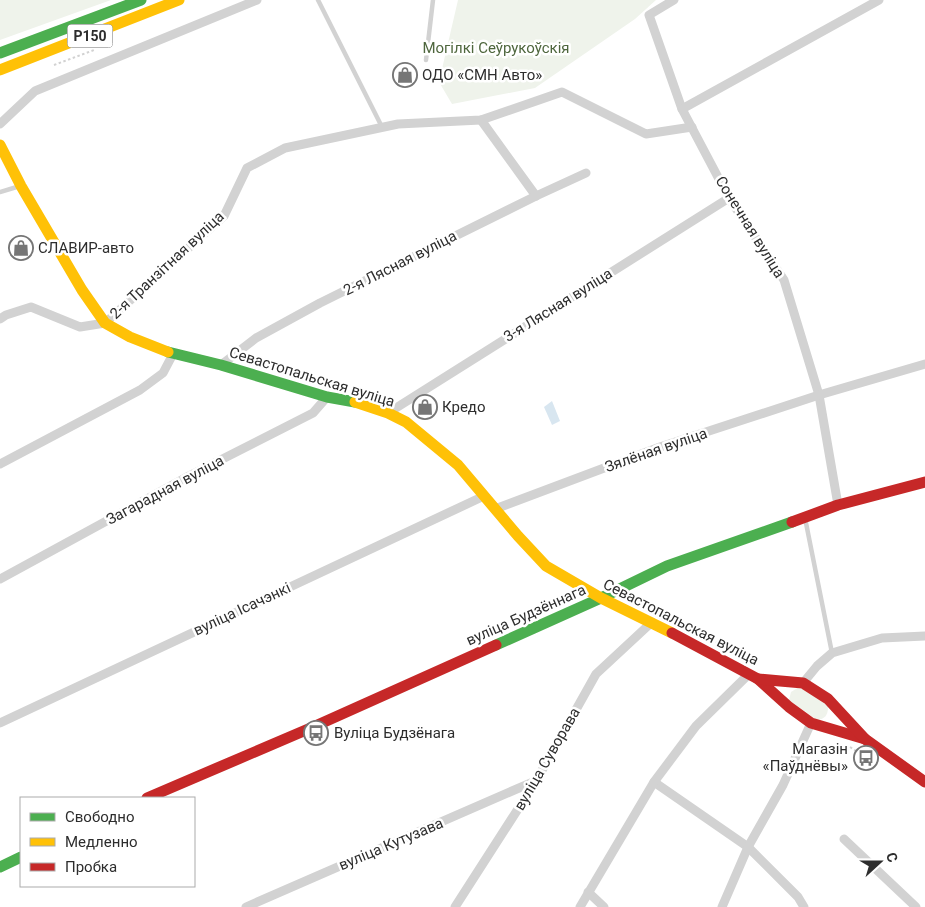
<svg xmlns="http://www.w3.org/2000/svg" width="925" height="907" viewBox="0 0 925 907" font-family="Roboto,sans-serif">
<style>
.green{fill:#eff3eb}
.water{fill:#d8e6f0}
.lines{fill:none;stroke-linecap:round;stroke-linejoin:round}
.path{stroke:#d2d2d2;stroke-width:2;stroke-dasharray:2.5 2.5;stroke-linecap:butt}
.lane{stroke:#d2d2d2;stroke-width:4.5}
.street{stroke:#d2d2d2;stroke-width:9}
.fast{stroke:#4caf50;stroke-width:11}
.slow{stroke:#ffc107;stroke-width:11}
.jam{stroke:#c62828;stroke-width:11}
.labels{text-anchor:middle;stroke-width:5;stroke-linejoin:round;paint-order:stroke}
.shield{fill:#fff;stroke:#6c6c6c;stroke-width:1}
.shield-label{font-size:14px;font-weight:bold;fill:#2d2d2d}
.park-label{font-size:15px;fill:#4e663d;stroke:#fff}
.poi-label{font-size:15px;fill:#2d2d2d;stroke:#fff;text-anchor:start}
.street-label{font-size:15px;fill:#2d2d2d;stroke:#fff}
</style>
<rect width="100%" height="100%" fill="#fff"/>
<g class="green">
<path d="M0,0H111L0,40Z"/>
<path d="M458,0H656L635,19L535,88L452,104L439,82Z"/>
<path d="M799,687L814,693L828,707C828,715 825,719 817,720L789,700L791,692Z"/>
</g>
<path class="water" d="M552,401L560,421L552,425L544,407Z"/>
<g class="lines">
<g class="path">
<path d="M54,65L94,50"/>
<path d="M707,637L732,650"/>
<path d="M850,747L876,764"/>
</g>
<g class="lane">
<path d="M318,0L382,127"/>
<path d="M426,60L433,0"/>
<path d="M0,192L20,186"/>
<path d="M805,518L832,653"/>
</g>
<g class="street">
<path d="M674,0L649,15L682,109L729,198L784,280L819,395L838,505"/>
<path d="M682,109L879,0"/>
<path d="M481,120L536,196"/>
<path d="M0,124L35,91L257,0"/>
<path d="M0,319L6,315L31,307L80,327L105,323L224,216L247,168L285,148L398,124L481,120L562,92L646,134L692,127"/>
<path d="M221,365L256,338L320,303L536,196L586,173"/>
<path d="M388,413L729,198"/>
<path d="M0,464L140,390L163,373L173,354"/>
<path d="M495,509L660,447L819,395L925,364"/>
<path d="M0,579L189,476L313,413L327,397"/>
<path d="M803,683L817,666L832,653L882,638L925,636"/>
<path d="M0,723L484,496"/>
<path d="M654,782L748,847L798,897L804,907"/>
<path d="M844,839L916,907"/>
<path d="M588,892L604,907"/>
<path d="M246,907L535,781"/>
<path d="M455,907L536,781L596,674L652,622"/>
<path d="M580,907L654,782L696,726L749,674"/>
<path d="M722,907L748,847L783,785L811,723"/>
</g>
<g class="fast">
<path d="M0,53L141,0"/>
<path d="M168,352L221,365L327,397L355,402"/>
<path d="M496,645L601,598L667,566L792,522"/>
<path d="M0,867L21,857"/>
</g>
<g class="slow">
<path d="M0,70L179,0"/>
<path d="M0,145L21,186L82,290L105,323L130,337L168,352"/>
<path d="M355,402L388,413L406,422L458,465L518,536L546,566L601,598L672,633"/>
</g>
<g class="jam">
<path d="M792,522L838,505L925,482"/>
<path d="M672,633L758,679L789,707L811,723L865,739"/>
<path d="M758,679L803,683L828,699L865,739L925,782"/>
<path d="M147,798L313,727L496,645"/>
</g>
</g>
<defs>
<symbol id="shop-ring" viewBox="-11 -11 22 22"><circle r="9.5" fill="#fff" stroke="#767676" stroke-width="1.5"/><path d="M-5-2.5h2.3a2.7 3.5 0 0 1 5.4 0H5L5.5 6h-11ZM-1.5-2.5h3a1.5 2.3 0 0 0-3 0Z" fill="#767676"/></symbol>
<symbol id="bus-ring" viewBox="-11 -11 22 22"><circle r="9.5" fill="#fff" stroke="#767676" stroke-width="1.5"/><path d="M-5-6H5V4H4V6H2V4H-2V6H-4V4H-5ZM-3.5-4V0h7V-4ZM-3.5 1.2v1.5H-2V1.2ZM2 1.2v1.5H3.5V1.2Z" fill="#767676"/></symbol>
</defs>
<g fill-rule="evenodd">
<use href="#shop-ring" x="391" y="61" width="28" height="28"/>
<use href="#shop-ring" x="7" y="234" width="28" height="28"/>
<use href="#shop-ring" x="411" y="393" width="28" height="28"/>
<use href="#bus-ring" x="302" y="719" width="28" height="28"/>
<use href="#bus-ring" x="852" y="744" width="28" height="28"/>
</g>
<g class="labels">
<rect class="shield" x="67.5" y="24.5" width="45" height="23" rx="4"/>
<g class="shield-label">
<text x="90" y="41">Р150</text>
</g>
<g class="park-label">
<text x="496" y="53">Могілкі Сеўрукоўскія</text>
</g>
<g class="poi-label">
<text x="422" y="80">ОДО «СМН Авто»</text>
<text x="38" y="253">СЛАВИР-авто</text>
<text x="442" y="412">Кредо</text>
<text x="334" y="738">Вуліца Будзёнага</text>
<text x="848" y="754" text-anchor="end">Магазін<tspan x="848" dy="17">«Паўднёвы»</tspan></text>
</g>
<g class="street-label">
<text transform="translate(750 227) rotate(58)" y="5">Сонечная вуліца</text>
<text transform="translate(400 263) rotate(-27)" y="5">2-я Лясная вуліца</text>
<text transform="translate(167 265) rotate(-43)" y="5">2-я Транзітная вуліца</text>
<text transform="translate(558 305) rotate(-32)" y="5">3-я Лясная вуліца</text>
<text transform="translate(312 377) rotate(17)" y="5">Севастопальская вуліца</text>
<text transform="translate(656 450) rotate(-19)" y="5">Зялёная вуліца</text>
<text transform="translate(165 490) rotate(-28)" y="5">Загарадная вуліца</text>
<text transform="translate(242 609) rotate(-25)" y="5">вуліца Ісачэнкі</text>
<text transform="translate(526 615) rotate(-24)" y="5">вуліца Будзённага</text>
<text transform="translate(681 622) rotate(27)" y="5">Севастопальская вуліца</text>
<text transform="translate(547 759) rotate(-60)" y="5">вуліца Суворава</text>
<text transform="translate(391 844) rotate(-23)" y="5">вуліца Кутузава</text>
</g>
</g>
<rect x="20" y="797" width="175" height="90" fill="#ffffff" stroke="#ababab"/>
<rect x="30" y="813" width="25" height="8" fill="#4caf50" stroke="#ababab"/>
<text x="65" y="822" font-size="15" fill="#2d2d2d">Свободно</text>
<rect x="30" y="838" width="25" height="8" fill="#ffc107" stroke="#ababab"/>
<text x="65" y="847" font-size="15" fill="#2d2d2d">Медленно</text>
<rect x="30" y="863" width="25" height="8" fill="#c62828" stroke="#ababab"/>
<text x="65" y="872" font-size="15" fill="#2d2d2d">Пробка</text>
<g transform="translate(880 862) rotate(69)" stroke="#ffffff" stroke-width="4" paint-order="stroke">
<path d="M0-4L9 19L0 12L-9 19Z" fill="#2d2d2d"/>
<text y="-8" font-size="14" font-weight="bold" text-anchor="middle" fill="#2d2d2d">С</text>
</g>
</svg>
